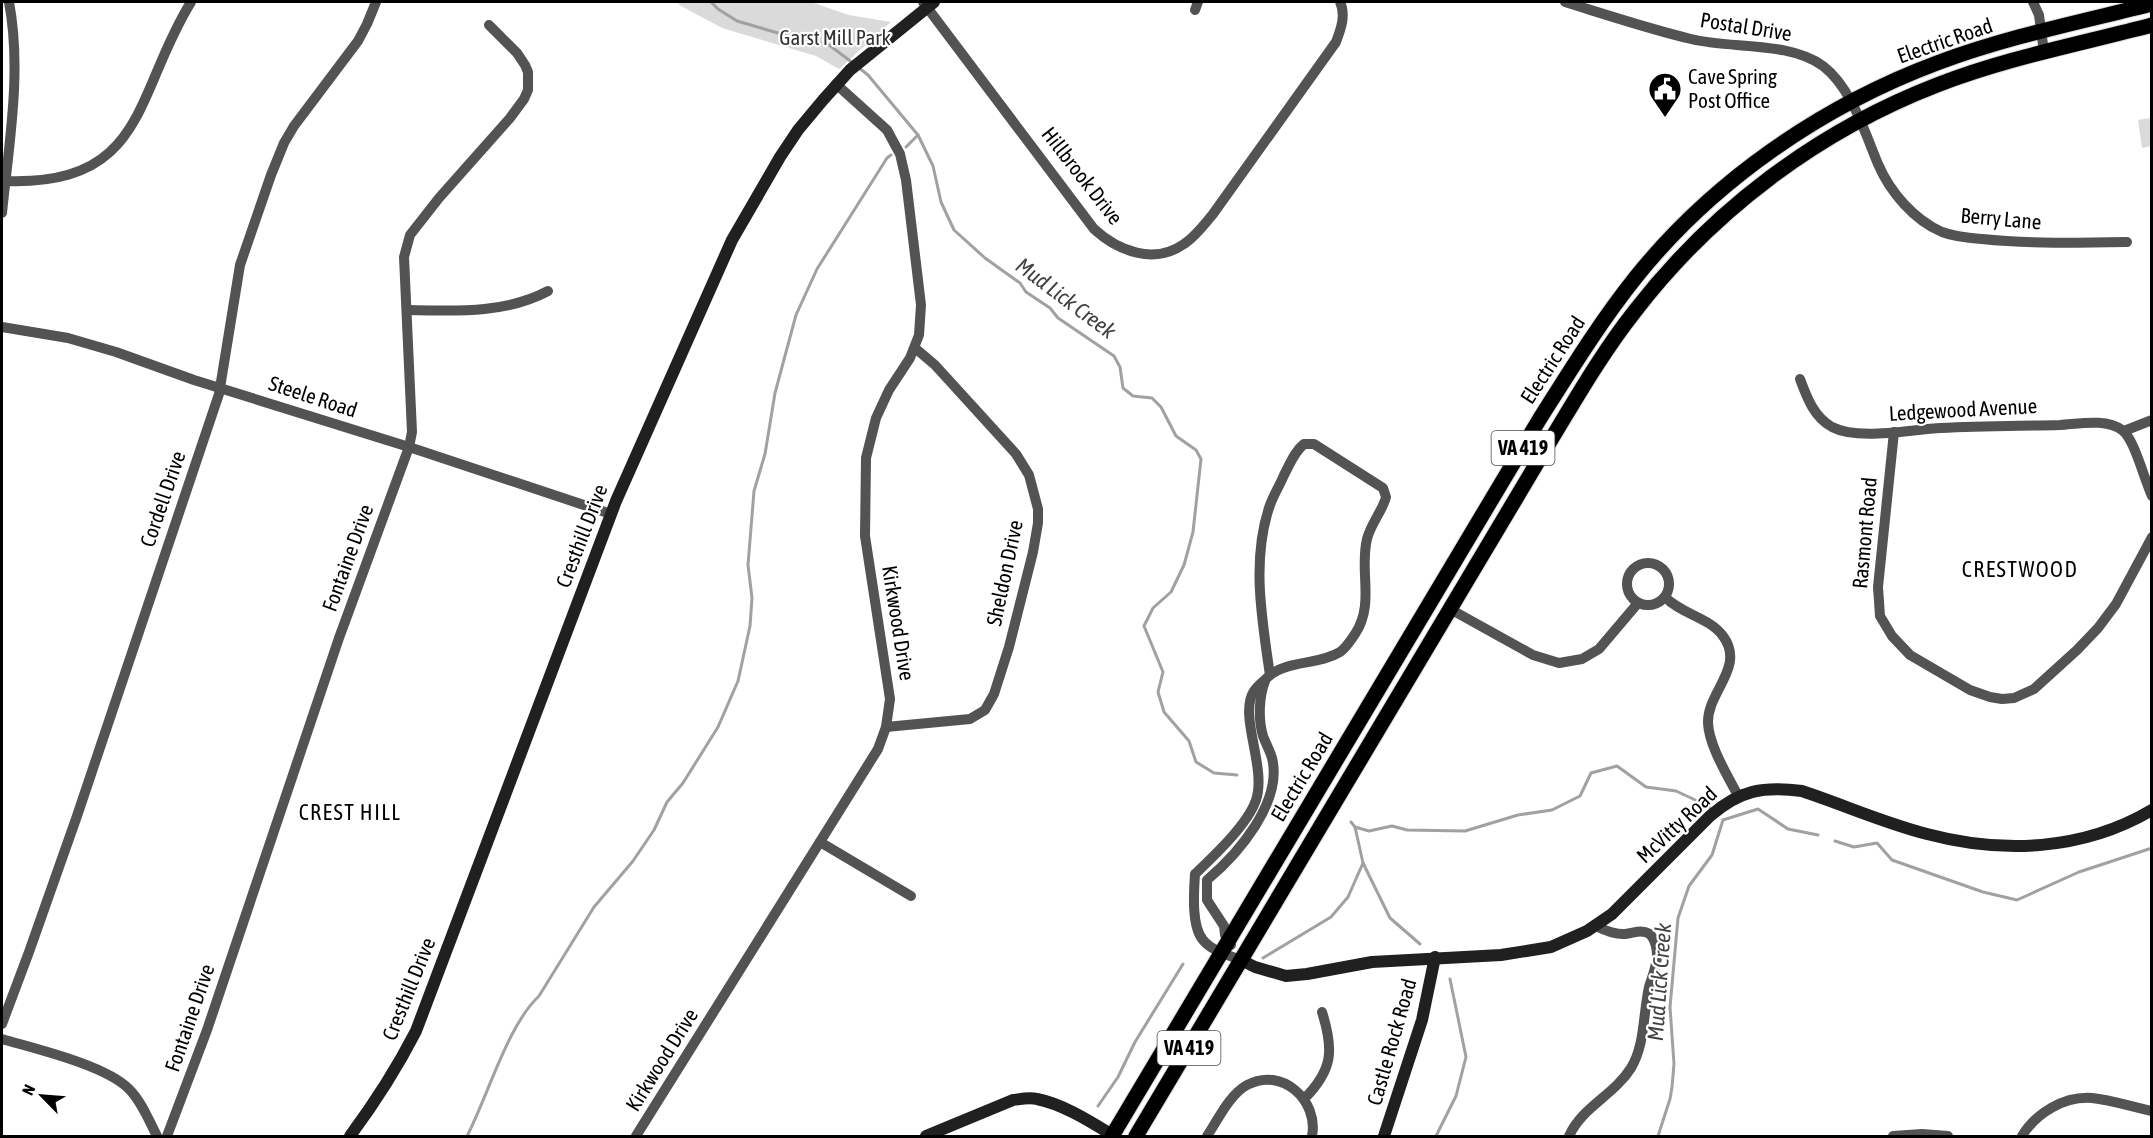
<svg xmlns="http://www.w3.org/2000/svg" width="2153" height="1138" viewBox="0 0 2153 1138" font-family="'Asap Condensed',sans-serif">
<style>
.green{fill:#dadada}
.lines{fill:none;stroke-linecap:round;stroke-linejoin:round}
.stream{stroke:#a1a1a1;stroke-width:3}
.primary-casing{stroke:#dbdbdb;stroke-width:17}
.street{stroke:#535353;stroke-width:10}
.secondary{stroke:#202020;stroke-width:12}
.primary{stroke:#000;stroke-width:15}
.labels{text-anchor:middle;stroke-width:4.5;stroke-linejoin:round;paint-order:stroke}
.shield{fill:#fff;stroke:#4c4c4c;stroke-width:1.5}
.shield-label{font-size:20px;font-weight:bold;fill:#000}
.street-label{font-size:21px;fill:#000;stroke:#fff}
.park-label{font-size:21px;fill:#313131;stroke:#fff}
.poi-label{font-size:21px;fill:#000;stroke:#fff;text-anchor:start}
.water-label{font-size:22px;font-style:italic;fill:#424242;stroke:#fff}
.neighbourhood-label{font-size:22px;letter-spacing:1.5px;fill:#000;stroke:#fff}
</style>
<rect width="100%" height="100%" fill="#fff"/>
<g class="green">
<path d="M677,2H811L849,15L891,22L839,69L816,56L722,28L681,6Z"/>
<path d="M2151,118V146L2142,148L2138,120Z"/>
</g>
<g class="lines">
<g class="stream">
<path d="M711,2L718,9L737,21L795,38L829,45L853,63"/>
<path d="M858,67L868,75L918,135L933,166L941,202L954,230L985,258L1020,283L1026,292L1050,308L1058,318L1114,356L1120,367L1123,388L1133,396L1152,398L1161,407L1176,436L1196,450L1201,459L1193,532L1184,565L1171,592L1153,608L1144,626L1163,672L1158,692L1164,712L1189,741L1196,762L1214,773L1237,775"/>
<path d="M906,147L918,135"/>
<path d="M1723,820L1758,809L1788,829L1818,835"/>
<path d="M1351,822L1355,827L1369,831L1392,826L1407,830L1465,831L1518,815L1552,810L1580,796L1591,773L1617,766L1646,787L1676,791L1706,805L1713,811"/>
<path d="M1355,827L1363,863L1390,918L1420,944"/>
<path d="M1835,841L1854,847L1877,843L1892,860L1983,892L2017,900L2079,872L2152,848"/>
<path d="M1263,958L1331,917L1348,897L1363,863"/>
<path d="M1098,1106L1118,1077L1135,1042L1183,964"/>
<path d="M467,1136C488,1096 507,1026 539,996L594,907L633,861L654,830L667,802L683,783L718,727L738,681L750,626L752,598L748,565L754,491L765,454L775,393L796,315L817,269L887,158L891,155"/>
<path d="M1436,1136L1456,1096L1466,1057L1450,979"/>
<path d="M1658,1136L1670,1099L1672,1087L1674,1064L1670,1007L1678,918L1689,886L1712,855L1723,820"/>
</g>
<defs>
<g id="primary">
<path d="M1112,1136L1539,420C1570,371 1600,322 1636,277C1713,181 1822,106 1937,63C2006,37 2080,22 2152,4"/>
<path d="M1136,1136L1546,448C1574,402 1601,354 1635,311C1713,210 1818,131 1937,85C2006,58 2080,44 2152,25"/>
</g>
</defs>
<use href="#primary" class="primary-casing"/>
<g class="street">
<path d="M923,2L1094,229C1118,251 1154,265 1184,244C1195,237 1204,225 1213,214L1336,42C1341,29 1346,15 1340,2"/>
<path d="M1565,2C1607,15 1649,29 1691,39C1731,49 1789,41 1823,66C1851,87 1865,133 1878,164C1890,192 1914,220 1942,232C1955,237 1969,238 1982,239C2030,244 2079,243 2127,242"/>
<path d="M2033,2L2039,15L2044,52"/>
<path d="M1195,10L1198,2"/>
<path d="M5,181C147,186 134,94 191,2"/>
<path d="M2,213C9,143 22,71 9,2"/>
<path d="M407,310C455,311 505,314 548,291"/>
<path d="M2,327L68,338L116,352L194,380L409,447L611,514"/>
<path d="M1800,379C1807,398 1814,417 1832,427C1859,441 1912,429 1941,428C1981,426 2020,426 2060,425C2078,424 2106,418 2122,430C2134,438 2144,479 2152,496"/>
<path d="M2124,431L2152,420"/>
<path d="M1894,432L1878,587L1880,616L1892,636L1910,655L1970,690L1990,697L2002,699L2014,698L2034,689L2077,650L2098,628L2116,604L2152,537"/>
<path d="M1304,444H1314L1383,488L1386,497C1383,510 1371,523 1367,539C1359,571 1375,604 1355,634C1351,640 1346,648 1340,652C1319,665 1290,660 1270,675C1262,620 1251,559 1270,505C1274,494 1280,485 1284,475C1290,464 1294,452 1304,444Z"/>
<circle cx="1648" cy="584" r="21"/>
<path d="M1665,597C1681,614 1709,617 1723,636C1746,667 1707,692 1708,723C1709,746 1728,776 1738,796"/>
<path d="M1450,609L1533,655L1559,663L1582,659L1599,649L1638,603"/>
<path d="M886,727L970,719L985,710L994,694L1009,647L1033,552L1038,523V509L1029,475L1016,454L935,365L915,348"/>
<path d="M820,842L911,896"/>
<path d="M1231,945L1225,935L1224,926L1207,900V880C1238,854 1283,802 1272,758C1270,751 1266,744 1263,736C1258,719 1259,697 1265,681"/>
<path d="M1241,960C1228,955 1212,951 1203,940C1191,926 1194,891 1195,874C1214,856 1248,824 1256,800C1267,767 1238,715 1254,691C1258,685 1265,680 1270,675"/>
<path d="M2,1024L29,952L77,816L219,394L240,265L271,175L284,143L294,126L358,41L367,24L376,2"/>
<path d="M2,1039C36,1049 105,1065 129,1089C142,1102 149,1121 157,1136"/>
<path d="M1304,1099C1333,1070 1334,1050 1322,1012"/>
<path d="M167,1136L207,1030L339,638L409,447L412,432L404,257L410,235L439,198L510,118L524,99L528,90V72L525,65L517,53L489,25"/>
<path d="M636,1136L878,749L886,727L890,699L865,536L866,458L876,418L889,390L910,358L919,335L921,305L906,180L900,154L887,130L836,84"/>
<path d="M1207,1136C1218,1120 1229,1095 1247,1085C1282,1066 1319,1101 1312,1136"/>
<path d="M1569,1136C1582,1107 1614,1095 1631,1068C1645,1045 1643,1014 1649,987C1652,977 1657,966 1657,955C1657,947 1655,940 1650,934C1640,929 1635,933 1625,934C1615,935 1605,930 1595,926"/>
<path d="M1893,1136L1922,1134L1948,1136"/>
<path d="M2022,1136C2036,1113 2064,1096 2092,1098C2112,1100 2132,1107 2152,1111"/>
</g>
<g class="secondary">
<path d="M1241,960L1255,967L1286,976L1307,974L1372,962L1501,955L1551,947L1587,931L1612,914L1710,816C1740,790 1763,786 1802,791C1844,805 1884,823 1927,834C2002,854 2083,851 2152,810"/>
<path d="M350,1136C376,1101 396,1070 416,1031L616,501L732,240L780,157L798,130L823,100L850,70L934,2"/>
<path d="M926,1136L1013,1100C1021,1099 1029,1097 1037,1099C1063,1104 1091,1122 1114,1136"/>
<path d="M1384,1136L1422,1020L1435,957"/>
</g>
<use href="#primary" class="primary"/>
</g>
<defs>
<symbol id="civic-pin" viewBox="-11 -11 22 30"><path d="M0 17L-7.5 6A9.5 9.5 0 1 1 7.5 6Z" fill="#000" stroke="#fff"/><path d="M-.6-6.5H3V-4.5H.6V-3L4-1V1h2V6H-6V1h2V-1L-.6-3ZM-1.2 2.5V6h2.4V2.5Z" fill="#fff"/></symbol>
</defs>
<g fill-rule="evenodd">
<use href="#civic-pin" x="1646" y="70" width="38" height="52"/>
</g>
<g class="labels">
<g class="shield">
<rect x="1491.5" y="431" width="63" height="34" rx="4.5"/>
<rect x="1157.5" y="1031" width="63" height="34" rx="4.5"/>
</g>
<g class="shield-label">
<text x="1523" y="455">VA 419</text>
<text x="1189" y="1055">VA 419</text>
</g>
<g class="street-label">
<text transform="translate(1746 27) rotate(9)" y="7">Postal Drive</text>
<text transform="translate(1945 41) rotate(-19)" y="7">Electric Road</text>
<text transform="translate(1082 176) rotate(52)" y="7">Hillbrook Drive</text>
<text transform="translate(2001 219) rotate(5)" y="7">Berry Lane</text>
<text transform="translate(1553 360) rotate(-57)" y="7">Electric Road</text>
<text transform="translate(313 397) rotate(18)" y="7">Steele Road</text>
<text transform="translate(1963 410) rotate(-3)" y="7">Ledgewood Avenue</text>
<text transform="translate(163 499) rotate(-71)" y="7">Cordell Drive</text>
<text transform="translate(1865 533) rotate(-85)" y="7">Rasmont Road</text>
<text transform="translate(582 536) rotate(-69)" y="7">Cresthill Drive</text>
<text transform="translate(348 558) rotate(-70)" y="7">Fontaine Drive</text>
<text transform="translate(1005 573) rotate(-78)" y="7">Sheldon Drive</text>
<text transform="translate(898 623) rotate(81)" y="7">Kirkwood Drive</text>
<text transform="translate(1302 777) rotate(-59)" y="7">Electric Road</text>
<text transform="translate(1677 825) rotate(-43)" y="7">McVitty Road</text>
<text transform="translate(409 989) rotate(-68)" y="7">Cresthill Drive</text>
<text transform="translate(190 1018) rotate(-71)" y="7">Fontaine Drive</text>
<text transform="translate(1392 1042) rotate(-74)" y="7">Castle Rock Road</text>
<text transform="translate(662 1060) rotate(-58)" y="7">Kirkwood Drive</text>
</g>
<g class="park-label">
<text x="835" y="45">Garst Mill Park</text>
</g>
<g class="poi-label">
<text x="1688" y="84">Cave Spring<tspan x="1688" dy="24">Post Office</tspan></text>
</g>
<g class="water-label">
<text transform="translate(1066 298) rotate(37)" y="8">Mud Lick Creek</text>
<text transform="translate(1659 982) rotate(-86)" y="8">Mud Lick Creek</text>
</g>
<g class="neighbourhood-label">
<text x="2020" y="577">CRESTWOOD</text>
<text x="350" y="820">CREST HILL</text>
</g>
</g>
<rect width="2153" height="1138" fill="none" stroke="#000000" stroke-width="6"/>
<g transform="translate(42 1096) rotate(295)" stroke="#ffffff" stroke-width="4.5" paint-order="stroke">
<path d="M0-4.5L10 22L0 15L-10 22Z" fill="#000000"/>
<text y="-9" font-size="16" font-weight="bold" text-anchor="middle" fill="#000000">N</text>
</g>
</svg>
